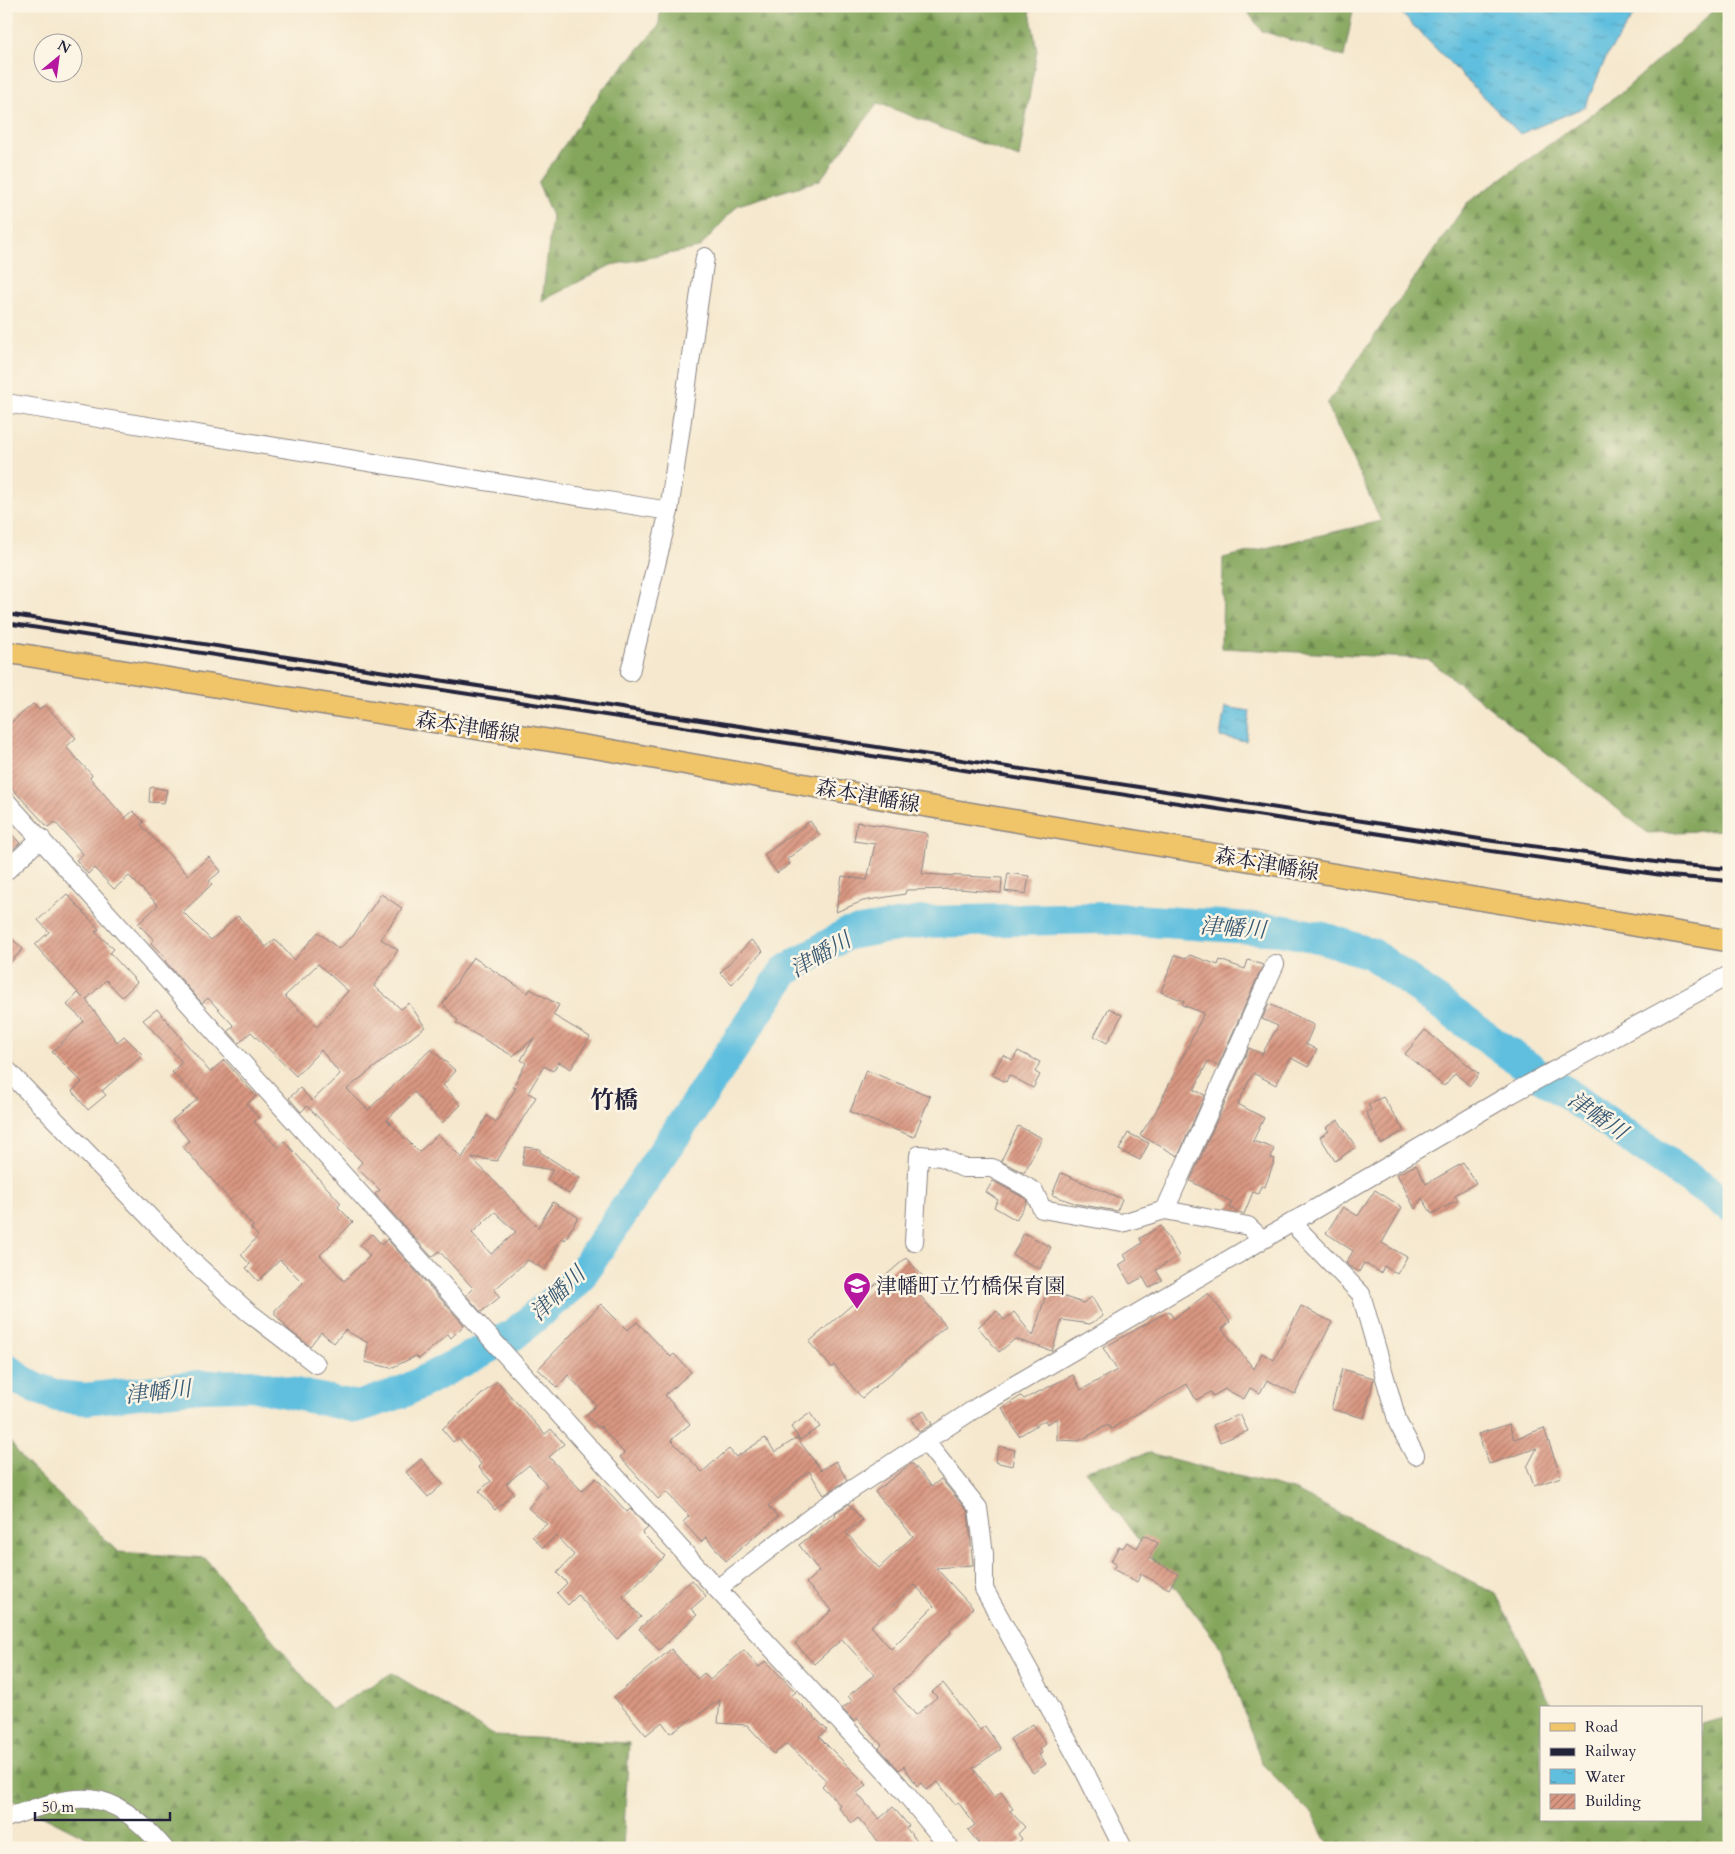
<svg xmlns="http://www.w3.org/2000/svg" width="1735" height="1854" viewBox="0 0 1735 1854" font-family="Cardo,'Noto Serif JP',serif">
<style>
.forest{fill:url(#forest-firs);stroke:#53644c}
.water{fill:url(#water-ripples);stroke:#41708c}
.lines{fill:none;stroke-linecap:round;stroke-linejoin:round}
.river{stroke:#60bfde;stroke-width:32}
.building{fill:url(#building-hatch);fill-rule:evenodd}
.minor-casing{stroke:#8c8584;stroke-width:20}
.major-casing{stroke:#8c8584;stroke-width:24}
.minor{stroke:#fff;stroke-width:18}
.major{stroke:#f0c469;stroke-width:21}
.rail{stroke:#22223b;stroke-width:4}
.labels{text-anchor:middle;stroke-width:5;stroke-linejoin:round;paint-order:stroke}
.street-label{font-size:21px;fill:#22223b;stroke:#fcf5e5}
.poi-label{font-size:21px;fill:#22223b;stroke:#fcf5e5;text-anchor:start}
.water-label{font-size:22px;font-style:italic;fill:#385974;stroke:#fcf5e5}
.quarter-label{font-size:24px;font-weight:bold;fill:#22223b;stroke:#fcf5e5}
</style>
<defs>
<pattern id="forest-firs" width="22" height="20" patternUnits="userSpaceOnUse" patternTransform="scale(1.25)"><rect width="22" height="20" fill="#84a65c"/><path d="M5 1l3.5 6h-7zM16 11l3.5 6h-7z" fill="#6c874d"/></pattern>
<pattern id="water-ripples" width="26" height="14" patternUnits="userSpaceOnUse" patternTransform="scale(1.25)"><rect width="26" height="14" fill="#60bfde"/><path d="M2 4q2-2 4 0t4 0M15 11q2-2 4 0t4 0" fill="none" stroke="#4f9bb5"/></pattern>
<pattern id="building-hatch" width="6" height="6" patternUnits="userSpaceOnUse" patternTransform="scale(1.25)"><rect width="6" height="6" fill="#d99781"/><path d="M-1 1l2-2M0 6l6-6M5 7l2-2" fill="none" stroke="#b07b6b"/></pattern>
</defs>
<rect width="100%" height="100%" fill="#fcf5e5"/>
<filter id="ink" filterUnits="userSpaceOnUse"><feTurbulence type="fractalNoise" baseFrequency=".02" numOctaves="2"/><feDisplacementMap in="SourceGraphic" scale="10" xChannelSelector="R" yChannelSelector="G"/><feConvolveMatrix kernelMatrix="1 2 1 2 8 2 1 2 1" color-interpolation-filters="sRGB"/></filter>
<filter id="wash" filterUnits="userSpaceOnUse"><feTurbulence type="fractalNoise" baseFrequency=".0096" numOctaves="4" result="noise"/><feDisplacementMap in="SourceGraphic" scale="20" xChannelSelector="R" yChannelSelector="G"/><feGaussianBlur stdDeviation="1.12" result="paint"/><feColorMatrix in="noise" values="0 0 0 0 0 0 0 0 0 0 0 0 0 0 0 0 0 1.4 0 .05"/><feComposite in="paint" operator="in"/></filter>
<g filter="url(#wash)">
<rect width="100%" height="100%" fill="#f5e8ce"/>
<g class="forest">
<path d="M660,6H1029L1037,50L1019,158L878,103L820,180L738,205L699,248L611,265L542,301L552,216L538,183L603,89L659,26Z"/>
<path d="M1243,6H1354L1344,57L1262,31Z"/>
<path d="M1719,6H1729V830L1648,833L1428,659L1222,648L1223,558L1381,521L1327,404L1467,203L1620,94Z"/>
<path d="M6,1436L24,1461L118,1552L205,1558L331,1710L392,1673L495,1736L629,1743L623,1848H107L6,1797Z"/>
<path d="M1149,1453L1296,1491L1496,1594L1553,1708H1541V1820H1701V1724L1729,1717V1848H1331L1314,1816L1262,1764L1222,1649L1085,1470Z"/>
</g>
<g class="water">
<path d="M1394,6H1640L1607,55L1585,107L1520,134Z"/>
<path d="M1225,707L1250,711L1246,741L1220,737Z"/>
</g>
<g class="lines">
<path class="river" d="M6,1368L22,1381L37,1388L57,1396L85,1399L200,1386L252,1385L357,1407L403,1392L513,1335L577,1281L785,971L847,934L921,922L1106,918L1280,930L1323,938L1372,954L1505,1051L1729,1206"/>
</g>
<g id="blocks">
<g class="building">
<path d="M33,704L39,710L45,705L76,738L66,747L92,775L90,778L125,818L133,811L144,822L141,825L188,875L209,857L221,871L209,881L212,884L183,912L211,940L238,916L266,947L275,939L294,960L318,932L339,949L353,936L381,894L402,908L381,939L398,950L374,986L401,1009L409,1003L425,1027L347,1089L368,1110L431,1049L456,1071L443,1085L461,1105L442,1123L414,1092L387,1120L419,1152L438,1134L462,1158L487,1116L496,1122L516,1088L513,1087L526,1063L521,1060L534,1038L513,1056L456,1023L458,1021L443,1004L473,957L528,993L530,989L559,1005L553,1015L590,1037L571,1069L559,1062L553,1071L544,1066L528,1093L536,1097L497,1161L471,1157L538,1227L553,1202L578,1217L565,1240L562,1238L545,1270L528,1260L494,1290L500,1297L481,1312L466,1295L473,1288L439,1251L432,1257L375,1194L380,1190L357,1168L362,1162L307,1106L301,1112L289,1098L300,1088L312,1101L340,1074L321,1050L296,1076L251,1032L239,1043L228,1031L234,1026L208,998L202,1003L165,961L166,959L151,943L154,940L138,924L158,905L129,876L114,889L94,868L88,874L76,860L83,854L55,822L48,827L6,782V727ZM318,964L348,991L317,1027L285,996ZM495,1212L516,1232L491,1254L472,1233Z"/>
<path d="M153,787L167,790L164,803L149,802L150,788Z"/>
<path d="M810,821L820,835L787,859L790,864L777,873L764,855Z"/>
<path d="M857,822L926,833L928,836L922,874L1002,878L1001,893L960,889L906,890L905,894L863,901L836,912L842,876L867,880L875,844L854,841Z"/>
<path d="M6,828L20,843L6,856Z"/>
<path d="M1008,873L1029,876L1026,894L1005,891Z"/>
<path d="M67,894L99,929L95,932L114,949L110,953L137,982L122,997L106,980L86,1000L117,1042L124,1036L143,1055L102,1091L106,1095L88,1110L72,1091L82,1082L52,1052L84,1021L67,1005L78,993L83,998L35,945L49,932L38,920Z"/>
<path d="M6,933L23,949L6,967Z"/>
<path d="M751,940L763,951L732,984L720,973Z"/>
<path d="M1175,955L1186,958L1190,955L1218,965L1220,960L1245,969L1248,960L1263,965L1218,1066L1208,1061L1194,1090L1205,1095L1178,1156L1140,1135L1156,1111L1204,1013L1182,1005L1184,1001L1161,992Z"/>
<path d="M1269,1004L1314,1025L1306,1044L1317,1050L1308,1067L1291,1058L1276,1085L1253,1073L1238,1104L1264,1118L1253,1141L1274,1148L1271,1158L1275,1159L1265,1187L1261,1186L1258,1194L1253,1192L1244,1214L1229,1208L1232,1202L1190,1181L1249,1048L1262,1054L1278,1026L1262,1019Z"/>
<path d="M1109,1008L1122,1015L1107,1043L1094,1036Z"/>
<path d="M157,1009L210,1072L224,1060L256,1096L247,1104L259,1118L254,1122L277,1147L284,1141L341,1203L338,1207L353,1222L320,1255L344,1281L370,1256L360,1245L372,1234L382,1245L387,1239L464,1325L451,1338L448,1334L419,1359L416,1356L391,1368L365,1362L368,1343L345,1330L334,1343L321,1332L310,1346L290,1331L275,1314V1310L303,1283L280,1260L258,1281L246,1268L250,1264L241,1255L258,1236L251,1228L253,1226L183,1147L189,1141L172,1120L198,1099L172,1072L182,1062L143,1020Z"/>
<path d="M1425,1030L1479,1074L1470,1086L1455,1073L1444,1086L1405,1054Z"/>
<path d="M1018,1051L1040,1062L1035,1072L1040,1075L1033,1088L1009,1075L1006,1082L992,1075L1003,1055L1013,1060Z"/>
<path d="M866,1070L930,1096L914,1137L850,1112Z"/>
<path d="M1383,1097L1404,1131L1381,1144L1366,1112L1371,1110L1368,1104Z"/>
<path d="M1338,1120L1356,1147L1335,1161L1320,1137L1329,1131L1326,1128Z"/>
<path d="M1018,1126L1042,1138L1024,1173L1001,1161Z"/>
<path d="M1128,1133L1149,1143L1140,1160L1119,1150Z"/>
<path d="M525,1147L540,1149V1152L580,1178L569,1194L547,1180L553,1170L522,1165Z"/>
<path d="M1463,1163L1476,1183L1455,1195L1458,1200L1432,1214L1422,1198L1415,1209L1397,1174L1416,1165L1426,1184Z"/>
<path d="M1061,1173L1122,1199L1117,1211L1077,1204L1052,1195Z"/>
<path d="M993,1181L1026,1199L1027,1202L1016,1220L994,1207L998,1200L986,1192Z"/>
<path d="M1375,1190L1402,1207L1382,1243L1407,1257L1397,1274L1384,1266L1381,1273L1364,1263L1359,1272L1350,1267L1346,1263L1353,1251L1326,1233L1343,1207L1358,1216Z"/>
<path d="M1161,1226L1179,1256L1156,1270L1162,1280L1149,1288L1143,1277L1130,1284L1119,1265L1127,1260L1124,1255L1142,1243L1140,1238Z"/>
<path d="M1024,1233L1051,1247L1040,1269L1013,1255Z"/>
<path d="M906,1258L929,1283L918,1293L946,1326L862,1398L834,1365L832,1368L809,1342Z"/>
<path d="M1047,1291L1083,1303L1092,1297L1103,1316L1090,1324L1062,1320L1052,1351L1015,1339L999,1352L978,1327L997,1311L1004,1320L1014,1312L1033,1336Z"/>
<path d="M1208,1293L1230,1322L1222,1329L1254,1369L1262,1353L1274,1360L1301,1306L1332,1322L1295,1394L1267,1380L1260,1393L1250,1388L1244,1399L1225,1389L1213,1396L1211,1392L1196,1400L1187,1384L1111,1429L1108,1425L1079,1441L1057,1440V1418L1047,1424L1045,1420L1019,1436L1002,1408L1021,1396L1024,1399L1073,1375L1081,1390L1117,1370L1103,1348L1169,1311L1174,1319Z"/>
<path d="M601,1304L627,1330L637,1322L671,1357L674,1354L691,1372L665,1395L690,1424L671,1440L702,1472L729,1449L736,1457L765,1438L775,1452L797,1438L821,1470L836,1461L847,1480L824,1495L809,1471L768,1506L778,1517L726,1561L706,1537L701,1542L683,1522L689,1516L666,1492L658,1499L620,1457L624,1453L600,1426L598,1428L586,1415L596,1405L568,1375L557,1387L538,1369Z"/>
<path d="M1342,1369L1374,1378L1364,1418L1331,1409Z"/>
<path d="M497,1381L545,1434L551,1429L564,1444L549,1457L582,1491L596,1478L627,1512L630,1509L648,1528L642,1533L665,1556L623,1597L641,1617L617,1639L578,1595L568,1605L557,1593L567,1583L557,1573L574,1555L556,1536L543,1548L532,1536L547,1524L528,1508L547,1485L529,1465L506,1484L514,1493L495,1510L479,1491L491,1481L478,1467L481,1464L458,1438L453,1442L442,1429Z"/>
<path d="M924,1411L932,1424L919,1432L911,1419Z"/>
<path d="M810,1413L820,1427L800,1440L791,1427Z"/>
<path d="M1240,1414L1248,1431L1220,1442L1213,1425Z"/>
<path d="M1509,1424L1514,1439L1544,1428L1561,1477L1534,1486L1527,1467L1537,1448L1489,1464L1478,1434Z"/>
<path d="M999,1446L1015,1450L1012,1466L995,1462Z"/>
<path d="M421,1459L443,1484L428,1497L406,1472Z"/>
<path d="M910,1464H913L932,1486L941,1479L968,1512L973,1565L936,1568L973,1608L949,1630L951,1632L912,1673L893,1689L916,1715L937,1697L932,1692L943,1683L980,1730L985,1726L1001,1749L973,1768L994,1797L1001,1792L1013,1809L1010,1811L1025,1827L1018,1834L1022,1839L1012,1848H983L968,1830L975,1825L958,1802L955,1805L938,1782L926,1790L921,1783L917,1786L904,1766L899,1770L879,1748L882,1745L857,1718L854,1721L842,1709L852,1701L848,1696L874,1675L842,1639L814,1664L795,1643L832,1610L806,1583L819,1571L799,1545L836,1515L835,1513L849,1504L862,1520L846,1533L879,1568L913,1536L875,1492ZM915,1585L934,1606L891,1649L871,1626Z"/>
<path d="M1144,1535L1158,1543L1149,1558L1178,1574L1169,1589L1141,1574L1137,1582L1113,1569L1116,1564L1111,1561L1119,1546L1123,1548L1127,1542L1137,1548Z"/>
<path d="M692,1580L706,1596L691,1609L697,1615L659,1650L639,1629Z"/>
<path d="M671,1649L697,1679L704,1673L710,1680L744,1650L759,1667L766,1661L796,1692L792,1695L827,1730L819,1737L867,1785L857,1793L879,1819L893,1807L909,1826L906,1828L923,1848H884L858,1818L852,1823L838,1807L840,1805L822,1786L827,1781L787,1744L774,1754L747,1725L718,1723L720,1700L670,1733L662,1722L646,1735L614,1697Z"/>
<path d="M1033,1724L1046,1744L1040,1749L1042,1753L1039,1755L1046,1764L1033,1773L1010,1739Z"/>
</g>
</g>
</g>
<g filter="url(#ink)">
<use href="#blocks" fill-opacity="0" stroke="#8c8584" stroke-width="1"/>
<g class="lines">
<defs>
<g id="minor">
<path d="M6,403L669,511"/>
<path d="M630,672L669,511L705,257"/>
<path d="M6,801L717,1589L897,1783L950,1848"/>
<path d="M6,871L41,838"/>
<path d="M6,1069L193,1262L247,1311L316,1364"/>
<path d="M1165,1210L1275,964"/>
<path d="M1295,1220L1300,1231L1361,1294L1398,1423L1415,1455"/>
<path d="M914,1242L919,1155L942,1157L963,1168H992L1034,1191L1042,1209L1122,1223L1165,1210L1248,1226L1262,1239"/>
<path d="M925,1441L978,1508L984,1554V1589L1084,1770L1123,1848"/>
<path d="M717,1589L822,1509L979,1406L1511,1094L1729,975"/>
<path d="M6,1818C79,1792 109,1784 164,1848"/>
</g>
<path id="major" d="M6,652L603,749L897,801L1729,941"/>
</defs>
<use href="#minor" class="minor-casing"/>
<use href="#major" class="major-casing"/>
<use href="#minor" class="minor"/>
<use href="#major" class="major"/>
<g class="rail">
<path d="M6,614L1493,841L1671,864L1729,869"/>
<path d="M6,623L1491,851L1669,876L1729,881"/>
</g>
</g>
</g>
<defs>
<symbol id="school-pin" viewBox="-11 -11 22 30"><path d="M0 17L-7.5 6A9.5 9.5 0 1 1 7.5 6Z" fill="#b5179e" stroke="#fcf5e5"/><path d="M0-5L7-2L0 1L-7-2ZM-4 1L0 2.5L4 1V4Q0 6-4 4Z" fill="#fff"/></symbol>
</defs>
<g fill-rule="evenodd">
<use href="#school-pin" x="841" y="1270" width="32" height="43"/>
</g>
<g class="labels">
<g class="street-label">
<text transform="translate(468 727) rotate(9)" y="7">森本津幡線</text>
<text transform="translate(868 796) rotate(10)" y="7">森本津幡線</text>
<text transform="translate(1267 864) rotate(10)" y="7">森本津幡線</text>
</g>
<g class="poi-label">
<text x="876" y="1293">津幡町立竹橋保育園</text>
</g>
<g class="water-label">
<text transform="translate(1233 927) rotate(4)" y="8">津幡川</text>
<text transform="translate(820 954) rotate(-30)" y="8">津幡川</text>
<text transform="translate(1598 1115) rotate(35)" y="8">津幡川</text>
<text transform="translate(557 1293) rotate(-44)" y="8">津幡川</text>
<text transform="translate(158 1391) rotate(-6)" y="8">津幡川</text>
</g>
<g class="quarter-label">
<text x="614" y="1108">竹橋</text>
</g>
</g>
<rect width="1735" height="1854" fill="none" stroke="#fcf5e5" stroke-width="25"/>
<rect x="1540" y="1706" width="162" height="115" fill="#fcf5e5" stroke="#a5a1a1"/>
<rect x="1550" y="1723" width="25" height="8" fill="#f0c469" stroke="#a5a1a1"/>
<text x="1585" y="1732" font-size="15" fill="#22223b">Road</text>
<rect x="1550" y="1748" width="25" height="8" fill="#22223b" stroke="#a5a1a1"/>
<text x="1585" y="1756" font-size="15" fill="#22223b">Railway</text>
<rect x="1550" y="1769" width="25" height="15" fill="url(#water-ripples)" stroke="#a5a1a1"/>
<text x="1585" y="1782" font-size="15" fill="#22223b">Water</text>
<rect x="1550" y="1794" width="25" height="15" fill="url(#building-hatch)" stroke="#a5a1a1"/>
<text x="1585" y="1806" font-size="15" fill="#22223b">Building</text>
<g transform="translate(58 58) rotate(29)"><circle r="24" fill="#fcf5e5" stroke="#a5a1a1"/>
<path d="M0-4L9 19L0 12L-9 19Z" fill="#b5179e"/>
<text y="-8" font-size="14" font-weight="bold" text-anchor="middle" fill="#22223b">N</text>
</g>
<path d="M35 1812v8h135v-8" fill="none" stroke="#22223b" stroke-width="2.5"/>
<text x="42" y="1812" font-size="15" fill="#22223b" stroke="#fcf5e5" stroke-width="4" paint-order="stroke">50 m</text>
</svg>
